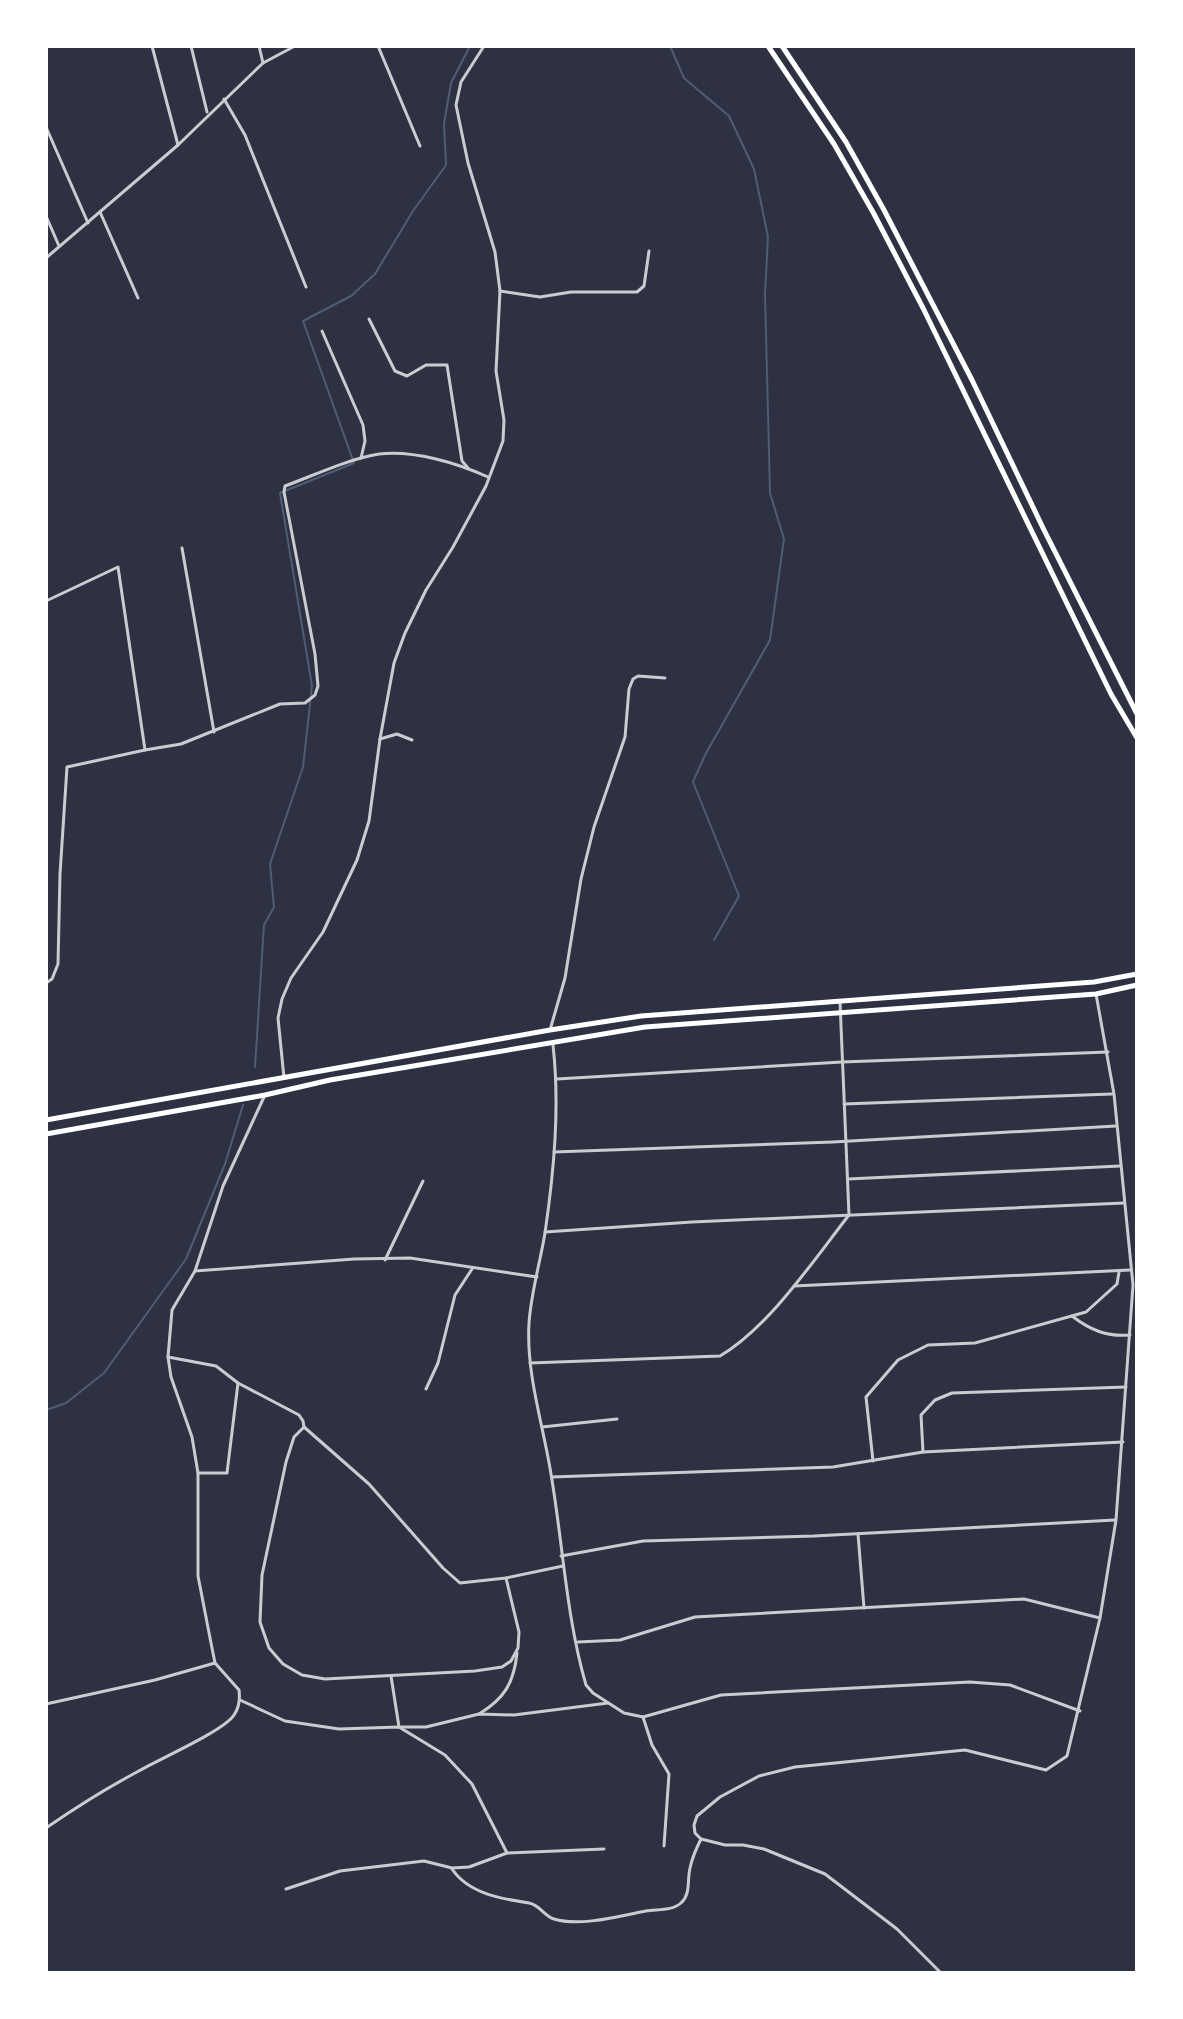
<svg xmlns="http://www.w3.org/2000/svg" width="1183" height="2019" viewBox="0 0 1183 2019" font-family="'Source Sans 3',sans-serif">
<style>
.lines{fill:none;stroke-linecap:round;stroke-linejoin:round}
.stream{stroke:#4f5d75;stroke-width:2}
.minor{stroke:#caccd0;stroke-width:3}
.secondary{stroke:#fff;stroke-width:5}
.primary{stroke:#fff;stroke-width:5}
</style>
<rect width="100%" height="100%" fill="#2d3142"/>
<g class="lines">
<g class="stream">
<path d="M670,46L684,78L729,116L754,169L768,237L765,294L770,493L784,539L770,640L705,755L693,782L739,896L714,940"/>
<path d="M255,1067L264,925L274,907L270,864L303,767L312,686L280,493L354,463L303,321L351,296L375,274L413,211L446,165L444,124L451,83L470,46"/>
<path d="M46,1410L66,1403L104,1373L186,1259L225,1164L243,1105"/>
</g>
<g class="minor">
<path d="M152,46L178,145"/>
<path d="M191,46L207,112"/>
<path d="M259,46L263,63"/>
<path d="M378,46L420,146"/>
<path d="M224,99L245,135L306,287"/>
<path d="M46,127L88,223"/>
<path d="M100,212L138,298"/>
<path d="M46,216L59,246"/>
<path d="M46,258L178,145L263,63L295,46"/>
<path d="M500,291L540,297L571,292H637L644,286L649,251"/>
<path d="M369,319L395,371L407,376L426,365H447L462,461L468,468"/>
<path d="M322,331L363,425L365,441L361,458"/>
<path d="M182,548L214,732"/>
<path d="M46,601L118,567L145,750L67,767L60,874L58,964L52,979L46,983"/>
<path d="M380,739L394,663L405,633L426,590L453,547L486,486L503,441L504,420L496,371L500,291L495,252L468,163L456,105L461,82L484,46"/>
<path d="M145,750L181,744L280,704L305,703L315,695L318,686L315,654L284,492L285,486C315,475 348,459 379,454C414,450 457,463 488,477"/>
<path d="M550,1030L565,978L581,879L594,827L625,737L629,689L633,679L638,676L665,678"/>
<path d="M553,1045C560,1107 554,1171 545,1233C540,1263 531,1293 529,1323C526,1374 543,1424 551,1474C563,1544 566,1616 586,1685L593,1693L624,1713L643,1717L721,1695L970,1682L1010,1685L1080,1711"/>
<path d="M284,1078L278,1018L282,999L291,978L323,932L357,860L369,821L380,739L397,734L412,740"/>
<path d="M557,1079L842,1062L1108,1052"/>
<path d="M844,1104L1112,1094"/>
<path d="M554,1152L833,1142L1116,1126"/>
<path d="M848,1179L1120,1166"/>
<path d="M545,1232L692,1222L1124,1203"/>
<path d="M385,1260L423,1181"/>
<path d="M195,1271L223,1186L264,1097"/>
<path d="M794,1286L1130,1270"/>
<path d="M1072,1316C1090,1330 1107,1337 1130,1335"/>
<path d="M168,1357L216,1366L238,1383L227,1473H198"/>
<path d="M530,1363L720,1356C769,1327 813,1261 849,1215L840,1002"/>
<path d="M238,1383L299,1415L303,1421L304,1427L369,1484L443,1568L460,1583L506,1578L563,1566"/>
<path d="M426,1389L438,1363L455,1295L472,1269"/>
<path d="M304,1427L294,1437L286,1462L262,1575L260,1622L269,1648L283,1664L302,1675L325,1679L475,1671L502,1667L511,1661L518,1648L519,1632L506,1578"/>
<path d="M542,1427L617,1419"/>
<path d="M923,1452L921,1415L935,1400L952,1393L1126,1387"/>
<path d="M873,1461L866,1397L898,1360L928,1345L975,1343L1086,1312L1117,1284L1119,1272"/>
<path d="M552,1477L833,1467L923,1452L1123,1442"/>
<path d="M858,1534L864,1608"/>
<path d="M561,1556L643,1541L814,1536L1115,1520"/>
<path d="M578,1642L620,1640L695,1617L1024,1599L1100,1618"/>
<path d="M391,1676L399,1727H426L479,1714L514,1715L608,1703"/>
<path d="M240,1700L285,1721L339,1729L399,1727L445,1755L472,1784L507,1853"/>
<path d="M46,1704L155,1680L215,1663"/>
<path d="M479,1714C504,1699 514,1683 517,1653"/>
<path d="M643,1717L652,1745L669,1774L664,1846"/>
<path d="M46,1828C75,1808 105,1789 137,1772C157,1760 224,1731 234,1715C239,1708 240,1698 239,1690L215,1663L211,1643L198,1576V1473L192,1437L171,1377L168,1357L172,1310L195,1271L354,1259L410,1258L537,1277"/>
<path d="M452,1869C469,1894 502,1899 529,1903C540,1905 544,1916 554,1919C580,1927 620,1916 646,1911C657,1909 672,1911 681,1903C691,1894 687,1880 690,1868C692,1858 696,1849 701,1839"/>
<path d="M286,1889L340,1871L424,1861L452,1868L469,1867L507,1853L604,1849"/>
<path d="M941,1973L897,1929L825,1874L764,1849L743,1845H725L701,1839L695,1833L694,1825L697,1816L720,1797L759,1776L795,1767L965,1750L1046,1770L1067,1756L1100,1618L1116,1520L1133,1285L1114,1094L1096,994"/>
<path d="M1051,1973H1053"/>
</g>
<g class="secondary">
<path d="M768,46L834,144L874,214L923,308L1111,694L1137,738"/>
<path d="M782,46L846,142L884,210L972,380L1044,530L1137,714"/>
</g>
<g class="primary">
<path d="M46,1120L550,1030L641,1016L1094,982L1137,974"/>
<path d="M46,1134L265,1095L330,1080L645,1027L1096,994L1137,985"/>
</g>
</g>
<rect width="1183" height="2019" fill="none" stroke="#ffffff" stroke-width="96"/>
</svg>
